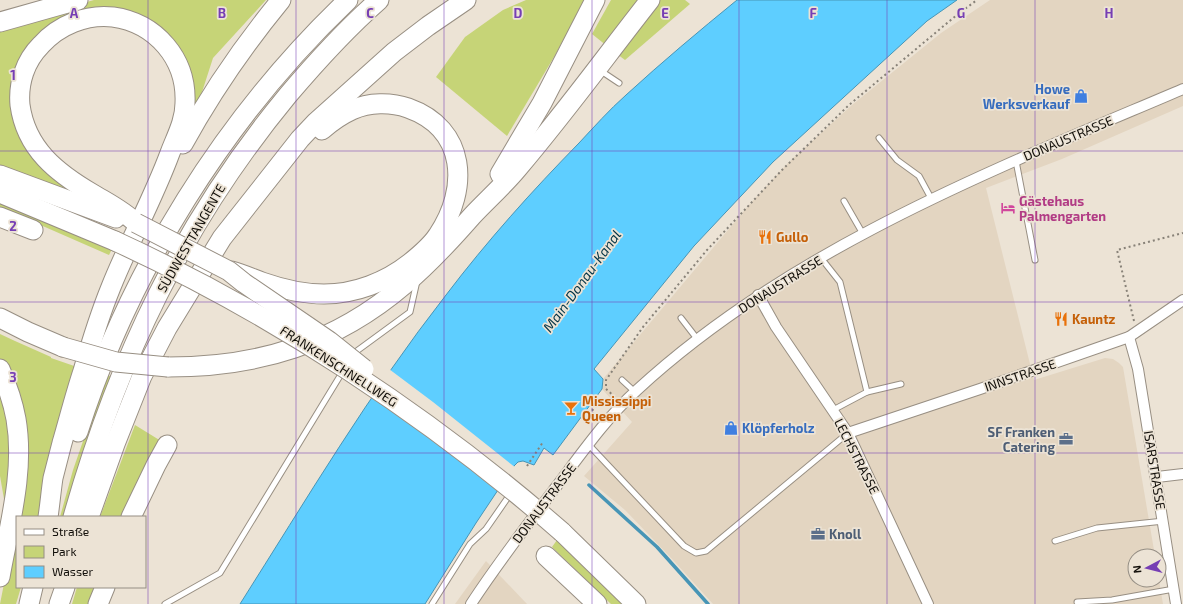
<svg xmlns="http://www.w3.org/2000/svg" width="1183" height="604" viewBox="0 0 1183 604" font-family="'Exo 2',sans-serif">
<style>
.built{fill:#e3d5c1}
.green{fill:#c6d477}
.water{fill:#5eceff;stroke:#4795b6}
.pier{fill:#ece3d5}
.lines{fill:none;stroke-linecap:round;stroke-linejoin:round}
.stream{stroke:#4795b6;stroke-width:3.5}
.lane-casing{stroke:#988f83;stroke-width:7}
.street-casing{stroke:#988f83;stroke-width:12}
.highway-casing{stroke:#988f83;stroke-width:21}
.path{stroke:#888278;stroke-width:2;stroke-dasharray:2 3;stroke-linecap:butt}
.lane{stroke:#fff;stroke-width:5}
.street{stroke:#fff;stroke-width:10}
.highway{stroke:#fff;stroke-width:19}
.highway-bridge-casing{stroke:#988f83;stroke-width:21;stroke-linecap:butt}
.highway-bridge{stroke:#fff;stroke-width:19}
.grid{fill:none;stroke:#763eb4;stroke-width:1;stroke-opacity:0.55}
.labels{text-anchor:middle;stroke-width:3.5;stroke-linejoin:round;paint-order:stroke}
.shop-label{font-size:13px;font-weight:bold;fill:#366cbe;stroke:#ece3d5;text-anchor:end}
.street-label{font-size:13px;fill:#120f0a;stroke:#ece3d5}
.hotel-label{font-size:13px;font-weight:bold;fill:#b23c85;stroke:#ece3d5;text-anchor:start}
.food-label{font-size:13px;font-weight:bold;fill:#c56008;stroke:#ece3d5;text-anchor:start}
.service-label{font-size:13px;font-weight:bold;fill:#4e5e75;stroke:#ece3d5;text-anchor:end}
.water-label{font-size:14px;font-style:italic;fill:#003346;stroke:#ece3d5}
.grid-label{font-size:13px;text-anchor:middle;font-weight:bold;fill:#763eb4;stroke:#ece3d5;stroke-width:3.5;stroke-linejoin:round;paint-order:stroke}
</style>
<rect width="100%" height="100%" fill="#ece3d5"/>
<g class="built">
<path d="M990,0H1183V106L1062,159L986,188L1034,380L1105,358L1113,359L1119,363L1123,367L1155,556H1135V580H1159L1163,604H713L673,560L625,510L584,476L632,422L602,389L603,379L749,205L788,163L852,105L941,33Z"/>
<path d="M486,561L527,604H455Z"/>
</g>
<g class="green">
<path d="M94,0H266L213,58L193,120L168,40L78,15L15,89L59,178L75,195L0,171V26Z"/>
<path d="M526,0H585L554,57L507,136L436,77L465,37L503,10Z"/>
<path d="M611,0H642L607,46L592,34Z"/>
<path d="M659,0H685L690,4L625,60L617,54Z"/>
<path d="M0,200L113,247L109,255L45,227L0,209Z"/>
<path d="M0,334L15,341L51,357V358L80,368L38,517H17V587H21L16,604H0L14,533L7,372L0,359Z"/>
<path d="M106,375L114,377L67,517H60L73,470Z"/>
<path d="M0,380L13,421L7,516L0,476Z"/>
<path d="M135,425L161,441L124,517H100Z"/>
<path d="M557,540L623,604H611L552,547Z"/>
<path d="M77,587H99L92,604H72Z"/>
</g>
<path class="water" d="M737,0H957L927,21L773,162L694,246L594,369L603,379L602,389L553,455L544,448L534,465L523,461L518,462L514,466L476,523L425,604H240C306,500 370,392 446,295C487,241 532,191 579,143C594,127 609,110 626,95C662,62 699,31 737,0Z"/>
<path class="pier" d="M389,369L433,402L516,468L500,491L484,478L372,395Z"/>
<g class="lines">
<path class="stream" d="M589,485L657,547L708,604"/>
<defs>
<g id="lane">
<path d="M601,71L619,83"/>
<path d="M879,138L897,160L919,176L932,200"/>
<path d="M1016,161L1035,260"/>
<path d="M844,201L863,234"/>
<path d="M821,258L840,282L867,392L833,410"/>
<path d="M681,318L698,340"/>
<path d="M353,356L354,353L410,312L417,281"/>
<path d="M622,380L635,392"/>
<path d="M867,392L901,384"/>
<path d="M588,444L684,546L696,553L706,551L848,433"/>
<path d="M1055,541L1097,528L1164,521"/>
<path d="M1077,602L1112,600L1174,589"/>
<path d="M165,604L220,573L343,371"/>
<path d="M432,604L470,544L486,529L511,493"/>
</g>
<g id="street">
<path d="M758,295L776,327L848,433L928,604"/>
<path d="M1129,337L1138,369L1176,604"/>
<path d="M848,433L980,389L1129,337L1183,300"/>
<path d="M1157,477L1183,474"/>
<path d="M471,604C497,564 527,525 556,487C581,454 606,418 637,390C791,248 993,170 1183,89"/>
</g>
<g id="highway">
<path d="M0,22L78,0"/>
<path d="M183,144C211,93 244,45 281,0"/>
<path d="M500,174L542,103L595,0"/>
<path d="M0,175L116,218"/>
<path d="M0,193L115,241"/>
<path d="M0,217L33,230"/>
<path d="M231,271C242,274 251,278 262,282C282,289 303,294 324,294C355,294 386,282 410,263C420,255 431,246 438,235C469,189 467,129 408,108C391,102 369,102 352,110C341,115 331,122 322,130"/>
<path d="M0,318L28,332L63,347"/>
<path d="M168,367C259,367 335,344 405,284C430,263 451,240 472,216C487,200 504,185 518,168C564,114 606,56 650,0"/>
<path d="M0,369C7,385 13,402 16,419C25,471 9,526 0,577"/>
<path d="M78,432C129,271 225,117 348,0"/>
<path d="M48,517C50,504 51,491 53,478C56,466 59,455 62,443C69,419 75,395 83,371C91,343 100,314 111,287C129,242 153,199 170,153C176,137 185,121 185,103C187,59 156,23 113,17C86,14 59,25 41,45C25,61 18,83 20,105C26,149 57,173 93,194C108,203 124,211 136,223"/>
<path d="M73,517C118,359 183,222 288,95C316,62 346,29 379,0"/>
<path d="M89,517L115,444L142,376L167,328L222,238L300,139L316,122L394,52L428,26L466,0"/>
<path d="M131,517L156,465L167,445"/>
<path d="M562,532L636,604"/>
<path d="M546,556L597,604"/>
<path d="M29,604L33,587"/>
<path d="M59,604L65,587"/>
<path d="M98,604L105,587"/>
</g>
</defs>
<use href="#lane" class="lane-casing"/>
<use href="#street" class="street-casing"/>
<use href="#highway" class="highway-casing"/>
<g class="path">
<path d="M1134,321L1117,250L1183,233"/>
<path d="M615,397L606,389V380L643,327L707,250L782,170L849,105L958,14L977,0"/>
<path d="M587,400L596,406L591,412L597,416"/>
<path d="M527,466L543,442"/>
</g>
<use href="#lane" class="lane"/>
<use href="#street" class="street"/>
<use href="#highway" class="highway"/>
<defs>
<g id="highway-bridge">
<path d="M136,223L229,271L244,283L329,341L364,369"/>
<path d="M115,241C276,315 429,416 562,532"/>
<path d="M63,347L116,362L168,367"/>
</g>
</defs>
<use href="#highway-bridge" class="highway-bridge-casing"/>
<use href="#highway-bridge" class="highway-bridge"/>
</g>
<path class="grid" d="M148,0V604M296,0V604M444,0V604M592,0V604M739,0V604M887,0V604M1035,0V604M0,151H1183M0,302H1183M0,453H1183"/>
<defs>
<symbol id="shop-bare" viewBox="-9 -9 18 18"><path d="M-5-2.5h2.3a2.7 3.5 0 0 1 5.4 0H5L5.5 6h-11ZM-1.5-2.5h3a1.5 2.3 0 0 0-3 0Z" fill="#3f7fe0" stroke="#ece3d5" stroke-width="2.5" paint-order="stroke"/></symbol>
<symbol id="hotel-bare" viewBox="-9 -9 18 18"><path d="M-6-4.5h1.5V1H6V5H4.5V3h-9V5H-6ZM-4 0a1.8 1.8 0 1 1 3.6 0ZM.5 0V-2.5h3Q6-2.5 6 0Z" fill="#d1479c" stroke="#ece3d5" stroke-width="2.5" paint-order="stroke"/></symbol>
<symbol id="restaurant-bare" viewBox="-9 -9 18 18"><path d="M-5-6h1v4h1v-4h1v4h1v-4h1v5L-1.5 .5V6h-2V.5L-5-1ZM5-6V6H3V1.5H1.5Q1.5-4 5-6Z" fill="#e8710a" stroke="#ece3d5" stroke-width="2.5" paint-order="stroke"/></symbol>
<symbol id="bar-bare" viewBox="-9 -9 18 18"><path d="M-6-5H6L.8 .8V4.5H3.5V6h-7V4.5H-.8V.8Z" fill="#e8710a" stroke="#ece3d5" stroke-width="2.5" paint-order="stroke"/></symbol>
<symbol id="office-bare" viewBox="-9 -9 18 18"><path d="M-6-3h4V-5.5h4V-3h4V5H-6ZM-1-4.5V-3h2v-1.5ZM-6 0V1H6V0Z" fill="#5c6f8a" stroke="#ece3d5" stroke-width="2.5" paint-order="stroke"/></symbol>
</defs>
<g fill-rule="evenodd">
<use href="#shop-bare" x="1071" y="86" width="20" height="20"/>
<use href="#hotel-bare" x="998" y="198" width="20" height="20"/>
<use href="#restaurant-bare" x="755" y="227" width="20" height="20"/>
<use href="#restaurant-bare" x="1051" y="309" width="20" height="20"/>
<use href="#bar-bare" x="561" y="398" width="20" height="20"/>
<use href="#shop-bare" x="721" y="418" width="20" height="20"/>
<use href="#office-bare" x="1056" y="429" width="20" height="20"/>
<use href="#office-bare" x="808" y="524" width="20" height="20"/>
</g>
<g class="labels">
<g class="shop-label">
<text x="1070" y="94">Howe<tspan x="1070" dy="15">Werksverkauf</tspan></text>
<text x="742" y="433" text-anchor="start">Klöpferholz</text>
</g>
<g class="street-label">
<text transform="translate(1068 138) rotate(-23)" y="5">DONAUSTRASSE</text>
<text transform="translate(191 238) rotate(-60)" y="5">SÜDWESTTANGENTE</text>
<text transform="translate(780 284) rotate(-32)" y="5">DONAUSTRASSE</text>
<text transform="translate(339 366) rotate(33)" y="5">FRANKENSCHNELLWEG</text>
<text transform="translate(1020 375) rotate(-19)" y="5">INNSTRASSE</text>
<text transform="translate(857 456) rotate(63)" y="5">LECHSTRASSE</text>
<text transform="translate(1155 470) rotate(81)" y="5">ISARSTRASSE</text>
<text transform="translate(544 503) rotate(-53)" y="5">DONAUSTRASSE</text>
</g>
<g class="hotel-label">
<text x="1019" y="206">Gästehaus<tspan x="1019" dy="15">Palmengarten</tspan></text>
</g>
<g class="food-label">
<text x="776" y="242">Gullo</text>
<text x="1072" y="324">Kauntz</text>
<text x="582" y="406">Mississippi<tspan x="582" dy="15">Queen</tspan></text>
</g>
<g class="service-label">
<text x="1055" y="437">SF Franken<tspan x="1055" dy="15">Catering</tspan></text>
<text x="829" y="539" text-anchor="start">Knoll</text>
</g>
<g class="water-label">
<text transform="translate(582 281) rotate(-54)" y="5">Main-Donau-Kanal</text>
</g>
</g>
<g class="grid-label">
<text x="74" y="18">A</text>
<text x="222" y="18">B</text>
<text x="370" y="18">C</text>
<text x="518" y="18">D</text>
<text x="665" y="18">E</text>
<text x="813" y="18">F</text>
<text x="961" y="18">G</text>
<text x="1109" y="18">H</text>
<text x="13" y="80">1</text>
<text x="13" y="231">2</text>
<text x="13" y="382">3</text>
</g>
<rect x="16" y="516" width="130" height="72" fill="#ece3d5" stroke="#958e84"/>
<rect x="24" y="529" width="20" height="6" fill="#ffffff" stroke="#958e84"/>
<text x="52" y="536" font-size="12" fill="#120f0a">Straße</text>
<rect x="24" y="546" width="20" height="12" fill="#c6d477" stroke="#958e84"/>
<text x="52" y="556" font-size="12" fill="#120f0a">Park</text>
<rect x="24" y="566" width="20" height="12" fill="#5eceff" stroke="#958e84"/>
<text x="52" y="576" font-size="12" fill="#120f0a">Wasser</text>
<g transform="translate(1147 568) rotate(263)"><circle r="19" fill="#ece3d5" stroke="#958e84"/>
<path d="M0-3L7 15L0 10L-7 15Z" fill="#763eb4"/>
<text y="-6" font-size="11" font-weight="bold" text-anchor="middle" fill="#120f0a">N</text>
</g>
</svg>
